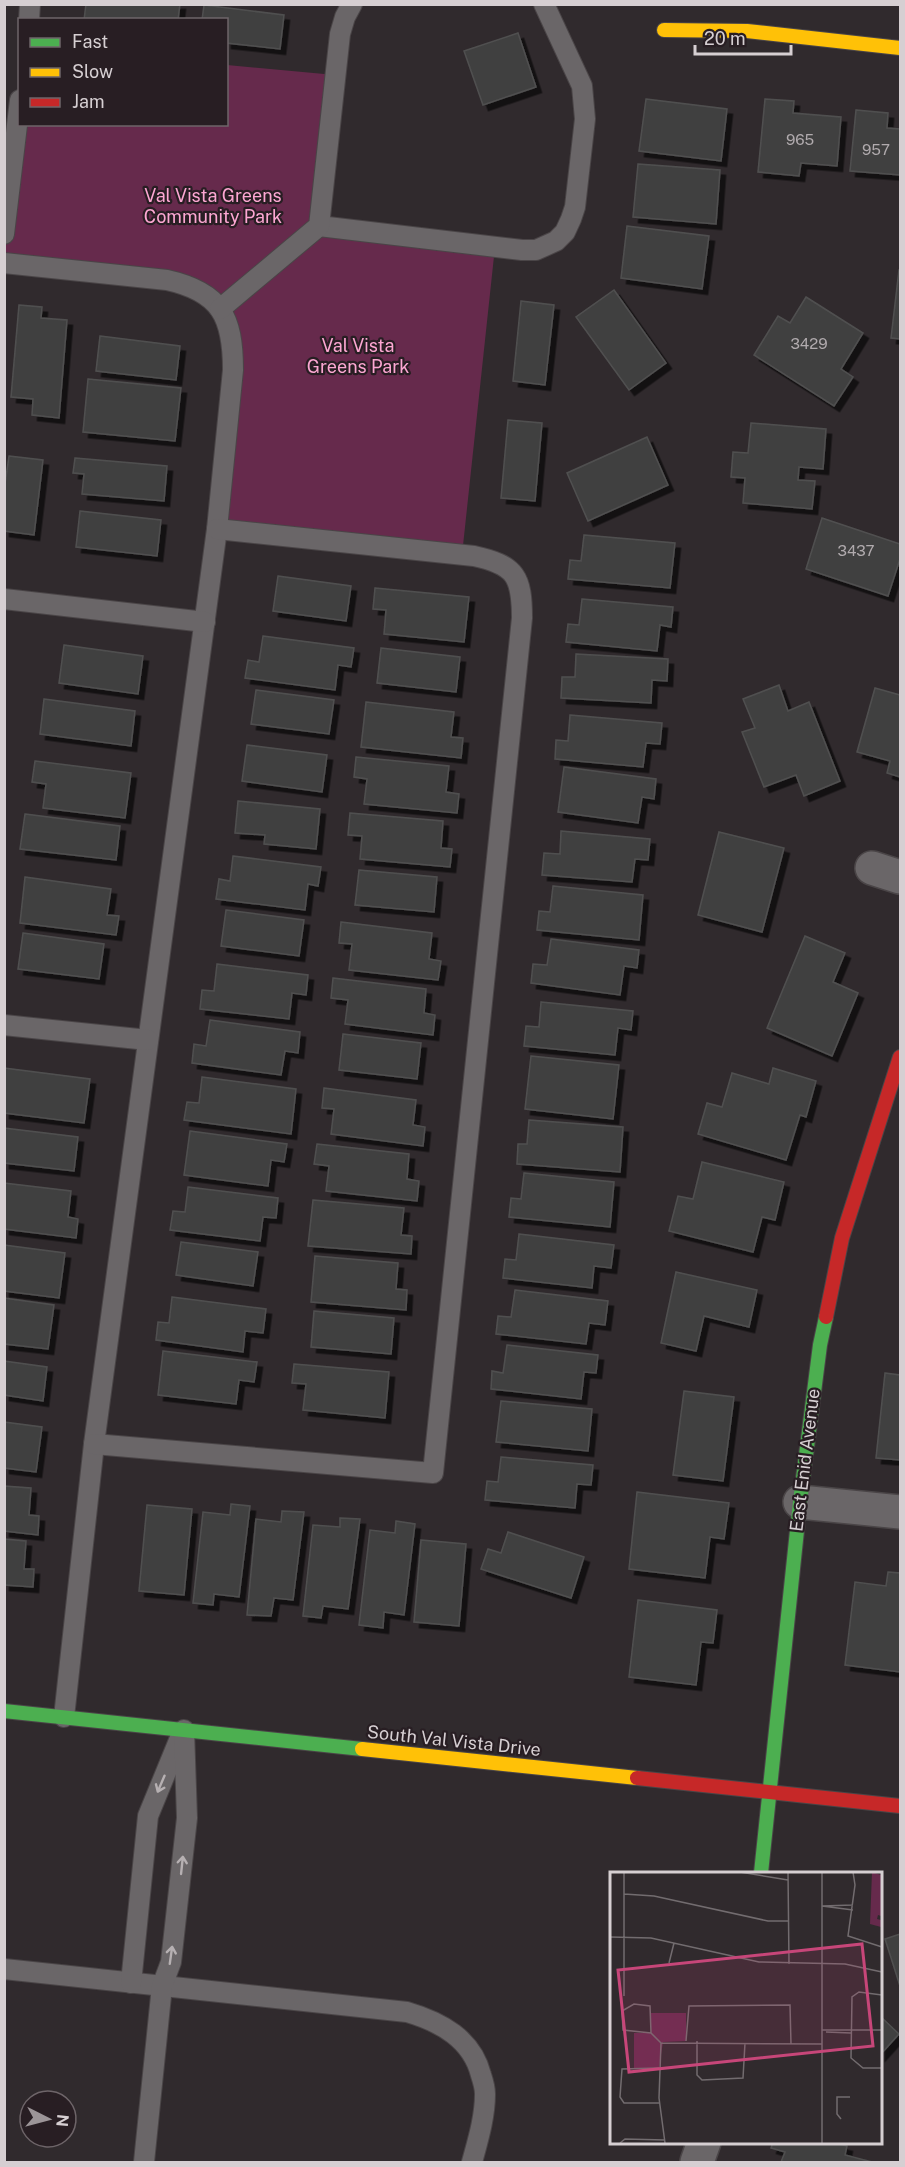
<svg xmlns="http://www.w3.org/2000/svg" width="905" height="2167" viewBox="0 0 905 2167" font-family="'Public Sans',sans-serif">
<style>
.green{fill:#662a4c}
.building{fill:#414041;stroke:#505050;stroke-width:1.5;filter:url(#shadow)}
.lines{fill:none;stroke-linecap:round;stroke-linejoin:round}
.lane-casing{stroke:#4a4547;stroke-width:22}
.street-casing{stroke:#4a4547;stroke-width:36}
.fast-casing{stroke:#4a4547;stroke-width:16}
.slow-casing{stroke:#4a4547;stroke-width:16}
.jam-casing{stroke:#4a4547;stroke-width:16}
.lane{stroke:#6a6668;stroke-width:20}
.street{stroke:#6a6668;stroke-width:33}
.fast{stroke:#4caf50;stroke-width:14}
.slow{stroke:#ffc107;stroke-width:14}
.jam{stroke:#c62828;stroke-width:14}
.oneway{stroke:#b6b0b2}
.labels{text-anchor:middle;stroke-width:4.5;stroke-linejoin:round;paint-order:stroke}
.number-label{font-size:15px;fill:#b1abae}
.park-label{font-size:18px;fill:#fda7d3;stroke:#281e23}
.street-label{font-size:18px;fill:#d6cfd2;stroke:#281e23}
.inset-road{fill:none;stroke:#726c6f;stroke-width:1.5}
.view{fill:#c74679;fill-opacity:0.15;stroke:#c74679;stroke-width:3}
.inset-edge{fill:none;stroke:#d6cfd2;stroke-width:3}
</style>
<defs>
<filter id="shadow"><feDropShadow dx="5.5" dy="5.5" stdDeviation="0" flood-color="#0009"/></filter>
</defs>
<rect width="100%" height="100%" fill="#302a2d"/>
<path class="green" d="M227,65L335,75L319,226L495,247L462,555L217,529L233,346L206,294L5,263V234L20,124H226Z"/>
<g class="building">
<path d="M86,4H180L178,20H84Z"/>
<path d="M204,5L284,15L280,49L226,43V20H202Z"/>
<path d="M518,33L536,87L483,105L464,51Z"/>
<path d="M646,99L727,109L721,161L639,151Z"/>
<path d="M765,99L794,101L793,113L841,117L837,166L801,163L799,176L758,172Z"/>
<path d="M856,110L888,113L887,128L900,129V175L850,171Z"/>
<path d="M638,164L720,170L716,224L633,217Z"/>
<path d="M627,226L709,236L702,289L621,278Z"/>
<path d="M899,270H900V339L891,338Z"/>
<path d="M614,290L666,363L629,390L576,317Z"/>
<path d="M806,297L863,333L841,369L853,377L834,406L754,355L778,316L790,323Z"/>
<path d="M521,301L554,305L545,385L513,381Z"/>
<path d="M19,305L42,307L41,318L67,320L59,418L32,415L33,399L11,397Z"/>
<path d="M100,336L180,346L176,380L96,371Z"/>
<path d="M88,379L181,388L175,441L83,432Z"/>
<path d="M508,420L542,423L535,501L501,498Z"/>
<path d="M751,423L826,429L823,469L799,467L798,480L815,481L812,509L743,503L745,478L731,477L733,452L748,453Z"/>
<path d="M647,437L668,485L588,521L567,473Z"/>
<path d="M9,456L43,460L34,535L4,531V491Z"/>
<path d="M75,458L167,466L164,501L82,494L84,474L73,473Z"/>
<path d="M80,511L161,520L157,556L76,547Z"/>
<path d="M822,518L900,544V559L888,596L806,569Z"/>
<path d="M584,535L675,543L670,588L568,579L570,560L581,561Z"/>
<path d="M278,576L351,586L346,621L273,611Z"/>
<path d="M375,588L469,597L464,642L384,634L386,610L373,609Z"/>
<path d="M582,599L673,607L671,627L660,625L657,651L566,642L568,624L579,625Z"/>
<path d="M263,636L354,648L351,667L338,665L335,690L245,678L248,660L259,662Z"/>
<path d="M64,645L143,656L138,694L59,683Z"/>
<path d="M381,648L460,657L456,692L377,683Z"/>
<path d="M576,654L668,659L667,681L652,680L651,703L561,698L562,677H575Z"/>
<path d="M779,685L788,711L809,702L840,781L804,796L796,775L764,787L742,732L755,728L743,699Z"/>
<path d="M875,688L900,695V692V777L887,773L890,761L857,752Z"/>
<path d="M256,690L334,700L329,734L251,724Z"/>
<path d="M44,699L135,711L131,746L40,734Z"/>
<path d="M366,702L454,712L451,737L463,738L461,758L361,747Z"/>
<path d="M570,715L662,723L660,744L646,743L643,767L555,759L556,740L568,741Z"/>
<path d="M247,745L327,755L322,792L242,781Z"/>
<path d="M356,757L449,766L446,792L459,794L457,813L364,804L367,779L354,777Z"/>
<path d="M35,761L131,773L125,818L43,808L46,784L32,782Z"/>
<path d="M564,767L656,779L654,799L642,797L638,823L558,812Z"/>
<path d="M238,801L320,809L316,849L264,844L265,835L235,833Z"/>
<path d="M350,813L443,821L441,848L452,849L450,867L360,859L362,836L348,835Z"/>
<path d="M25,814L120,826L116,860L20,849Z"/>
<path d="M561,831L650,839L648,860L635,859L632,882L542,875L544,853L560,854Z"/>
<path d="M719,832L784,848L762,932L698,915Z"/>
<path d="M233,856L321,867L318,886L308,884L305,910L216,899L219,879L230,881Z"/>
<path d="M359,870L437,877L434,912L355,905Z"/>
<path d="M25,877L111,889L107,915L119,916L116,935L20,923Z"/>
<path d="M553,886L643,895L639,940L537,930L539,911L550,912Z"/>
<path d="M226,910L304,920L299,956L221,946Z"/>
<path d="M341,922L432,933L429,959L441,961L438,980L349,970L352,944L339,943Z"/>
<path d="M23,933L104,944L99,979L18,969Z"/>
<path d="M805,936L845,953L833,982L858,993L832,1056L767,1028Z"/>
<path d="M551,939L639,950L637,968L624,966L620,995L531,983L533,964L547,965Z"/>
<path d="M217,964L308,975L306,995L292,993L289,1019L200,1009L202,990L214,991Z"/>
<path d="M333,978L426,989L424,1013L435,1015L433,1035L345,1024L348,1000L331,998Z"/>
<path d="M541,1002L633,1011L631,1030L618,1028L615,1055L524,1046L526,1026L539,1027Z"/>
<path d="M210,1020L300,1032L298,1053L285,1051L281,1075L192,1063L194,1044L206,1046Z"/>
<path d="M343,1034L421,1043L417,1079L339,1070Z"/>
<path d="M531,1056L619,1065L613,1119L525,1109Z"/>
<path d="M4,1068L90,1079L84,1123L4,1113Z"/>
<path d="M773,1068L816,1081L806,1117L800,1115L786,1160L698,1134L707,1103L722,1107L732,1073L769,1084Z"/>
<path d="M202,1077L296,1089L291,1134L184,1120L187,1102L199,1103Z"/>
<path d="M324,1088L416,1100L413,1125L425,1127L423,1146L331,1134L334,1109L322,1108Z"/>
<path d="M529,1120L623,1127L620,1172L517,1164L518,1144H527Z"/>
<path d="M4,1128L78,1137L74,1171L4,1163Z"/>
<path d="M190,1131L287,1144L284,1162L271,1160L268,1186L184,1175Z"/>
<path d="M317,1144L409,1154L407,1179L419,1181L417,1201L326,1191L329,1166L314,1164Z"/>
<path d="M702,1162L784,1182L775,1220L762,1217L753,1252L669,1231L678,1196L693,1199Z"/>
<path d="M524,1173L614,1182L610,1227L509,1217L511,1198L521,1199Z"/>
<path d="M4,1183L71,1191L68,1217L78,1219L76,1238L4,1229Z"/>
<path d="M188,1187L278,1198L276,1218L263,1217L260,1241L170,1230L173,1211L185,1212Z"/>
<path d="M313,1200L404,1208L401,1235L412,1236L411,1254L308,1246Z"/>
<path d="M519,1234L614,1245L611,1268L594,1266L592,1288L503,1278L505,1259L516,1260Z"/>
<path d="M181,1242L258,1252L253,1286L176,1275Z"/>
<path d="M4,1245L65,1253L59,1298L4,1291Z"/>
<path d="M315,1256L398,1263L396,1289L407,1290L406,1310L311,1302Z"/>
<path d="M676,1272L757,1290L749,1327L704,1316L696,1351L661,1343Z"/>
<path d="M515,1290L608,1301L605,1325L589,1323L586,1344L496,1334L498,1316L511,1317Z"/>
<path d="M172,1297L266,1309L263,1333L245,1331L243,1352L156,1340L158,1322L169,1323Z"/>
<path d="M4,1298L54,1305L48,1349L4,1344Z"/>
<path d="M314,1311L394,1318L391,1354L311,1347Z"/>
<path d="M507,1345L598,1355L596,1373L584,1372L581,1399L491,1389L492,1371L503,1373Z"/>
<path d="M163,1351L257,1362L254,1382L239,1380L236,1404L158,1395Z"/>
<path d="M4,1361L47,1367L43,1401L4,1395Z"/>
<path d="M294,1364L389,1372L385,1418L303,1410L306,1384L292,1383Z"/>
<path d="M885,1373L900,1375V1460L876,1458Z"/>
<path d="M684,1391L734,1397L723,1481L673,1475Z"/>
<path d="M501,1401L592,1409L588,1451L496,1442Z"/>
<path d="M4,1422L42,1427L36,1472L4,1468Z"/>
<path d="M501,1457L593,1465L591,1485L577,1484L575,1508L485,1500L487,1481L498,1482Z"/>
<path d="M4,1486L31,1488L29,1515L39,1516L38,1535L4,1531Z"/>
<path d="M637,1492L729,1503L724,1539L710,1537L705,1578L629,1569Z"/>
<path d="M231,1504L250,1506L239,1597L214,1594L213,1605L193,1603L203,1512L230,1515Z"/>
<path d="M147,1505L192,1509L184,1595L139,1591Z"/>
<path d="M282,1511L304,1512L293,1600L274,1598L271,1616L247,1615L256,1519L281,1522Z"/>
<path d="M340,1518L360,1519L348,1609L323,1606L321,1618L303,1616L313,1525L340,1527Z"/>
<path d="M396,1521L415,1524L404,1615L384,1612L383,1628L359,1625L370,1530L395,1533Z"/>
<path d="M508,1532L584,1557L571,1598L481,1569L488,1549L501,1553Z"/>
<path d="M4,1539L26,1541L24,1569H34L33,1587L4,1585Z"/>
<path d="M421,1540L466,1544L459,1626L414,1622Z"/>
<path d="M888,1572L900,1573V1672L845,1665L855,1582L886,1586Z"/>
<path d="M638,1600L717,1610L713,1643L701,1642L696,1685L629,1677Z"/>
<path d="M900,1934V1986L885,1939Z"/>
<path d="M880,2016L899,2034L880,2055Z"/>
<path d="M773,2142H830L847,2146L845,2155L872,2162H781L785,2152L771,2148Z"/>
</g>
<g class="lines">
<defs>
<g id="lane">
<path d="M29,20L30,4"/>
<path d="M319,226L522,250H536L556,241L565,232L571,219L575,207L585,119L582,86L544,4"/>
<path d="M4,234L20,100"/>
<path d="M4,263L167,280C221,292 233,317 233,370L217,529L94,1444L64,1717"/>
<path d="M220,309L319,226L340,34L345,17L352,4"/>
<path d="M4,599L205,622"/>
<path d="M4,1025L148,1040"/>
<path d="M94,1444L433,1473L522,618C522,577 516,565 474,556L217,529"/>
<path d="M4,1969L407,2012C441,2022 472,2039 481,2075C483,2081 485,2088 485,2094C485,2117 478,2140 472,2162"/>
<path d="M131,1983L148,1816L180,1738"/>
<path d="M144,2162L162,1986L171,1962L187,1818L184,1730"/>
</g>
<g id="street">
<path d="M872,868L900,877"/>
<path d="M800,1502L900,1512"/>
<path d="M697,2162L704,2142"/>
</g>
<g id="fast">
<path d="M4,1711L362,1749"/>
<path d="M761,1873L800,1502L820,1345L826,1317"/>
</g>
<g id="slow">
<path d="M664,30L747,31L900,48"/>
<path d="M362,1749L637,1778"/>
</g>
<g id="jam">
<path d="M826,1317L842,1238L900,1057"/>
<path d="M637,1778L900,1806"/>
</g>
</defs>
<use href="#lane" class="lane-casing"/>
<use href="#street" class="street-casing"/>
<use href="#fast" class="fast-casing"/>
<use href="#slow" class="slow-casing"/>
<use href="#jam" class="jam-casing"/>
<use href="#lane" class="lane"/>
<use href="#street" class="street"/>
<use href="#fast" class="fast"/>
<use href="#slow" class="slow"/>
<use href="#jam" class="jam"/>
</g>
<defs><path id="oneway-shaft" d="M-6 0H5M1.5-3L5.5 0L1.5 3" fill="none" stroke-width="1.6" stroke-linecap="round" stroke-linejoin="round" transform="scale(1.5)"/></defs>
<g class="oneway">
<use href="#oneway-shaft" transform="translate(161 1784) rotate(113)"/>
<use href="#oneway-shaft" transform="translate(182 1865) rotate(-84)"/>
<use href="#oneway-shaft" transform="translate(171 1955) rotate(-82)"/>
</g>
<g class="labels">
<g class="number-label">
<text x="800" y="145">965</text>
<text x="876" y="155">957</text>
<text x="809" y="349">3429</text>
<text x="856" y="556">3437</text>
</g>
<g class="park-label">
<text x="213" y="202">Val Vista Greens<tspan x="213" dy="21">Community Park</tspan></text>
<text x="358" y="352">Val Vista<tspan x="358" dy="21">Greens Park</tspan></text>
</g>
<g class="street-label">
<text transform="translate(805 1460) rotate(-83)" y="6">East Enid Avenue</text>
<text transform="translate(454 1741) rotate(6)" y="6">South Val Vista Drive</text>
</g>
</g>
<g transform="translate(610 1872)">
<rect width="272" height="272" fill="#302a2d"/>
<path d="M262,0L271,3V44L268,43L267,47L271,48V55L260,52ZM41,141H76V169L53,170L49,196H24V161H41Z" fill="#662a4c"/>
<path class="inset-road" d="M14,0V124M130,0L178,8M178,0L179,92M243,0L245,13L238,64L272,75M14,22L44,24L158,49H179M212,34L243,38M212,34L243,33M0,65L41,66L149,90L235,92L272,100M59,91L64,71M272,123L249,120L242,125L241,186L253,196H272M212,158H272M216,160L241,161M41,161L40,134L24,132L12,139L13,158L41,161L51,171M76,169L79,134L180,133L181,172M87,169V203L92,208L133,206L135,171M51,171L212,172M51,171L49,226L55,271M49,196L12,197L10,225L14,231H49M231,247L227,242V225H240M10,271L15,267L55,268M212,271V0"/>
<path class="view" d="M252,72L263,174L19,200L8,98Z"/>
<rect width="272" height="272" class="inset-edge"/>
</g>
<rect width="905" height="2167" fill="none" stroke="#d6cfd2" stroke-width="12"/>
<rect x="18" y="18" width="210" height="108" fill="#281e23" stroke="#6e6569" stroke-width="1.5"/>
<rect x="30" y="38" width="30" height="9" fill="#4caf50" stroke="#6e6569" stroke-width="1.5"/>
<text x="72" y="48" font-size="18" fill="#d6cfd2">Fast</text>
<rect x="30" y="68" width="30" height="9" fill="#ffc107" stroke="#6e6569" stroke-width="1.5"/>
<text x="72" y="78" font-size="18" fill="#d6cfd2">Slow</text>
<rect x="30" y="98" width="30" height="9" fill="#c62828" stroke="#6e6569" stroke-width="1.5"/>
<text x="72" y="108" font-size="18" fill="#d6cfd2">Jam</text>
<g transform="translate(48 2119) rotate(96)"><circle r="28" fill="#281e23" stroke="#6e6569" stroke-width="1.5"/>
<path d="M0-4.5L10 22L0 15L-10 22Z" fill="#9c9598"/>
<text y="-9" font-size="16" font-weight="bold" text-anchor="middle" fill="#d6cfd2">N</text>
</g>
<path d="M695 45v9h96v-9" fill="none" stroke="#d6cfd2" stroke-width="3"/>
<text x="704" y="45" font-size="18" fill="#d6cfd2" stroke="#281e23" stroke-width="4.5" paint-order="stroke">20 m</text>
</svg>
